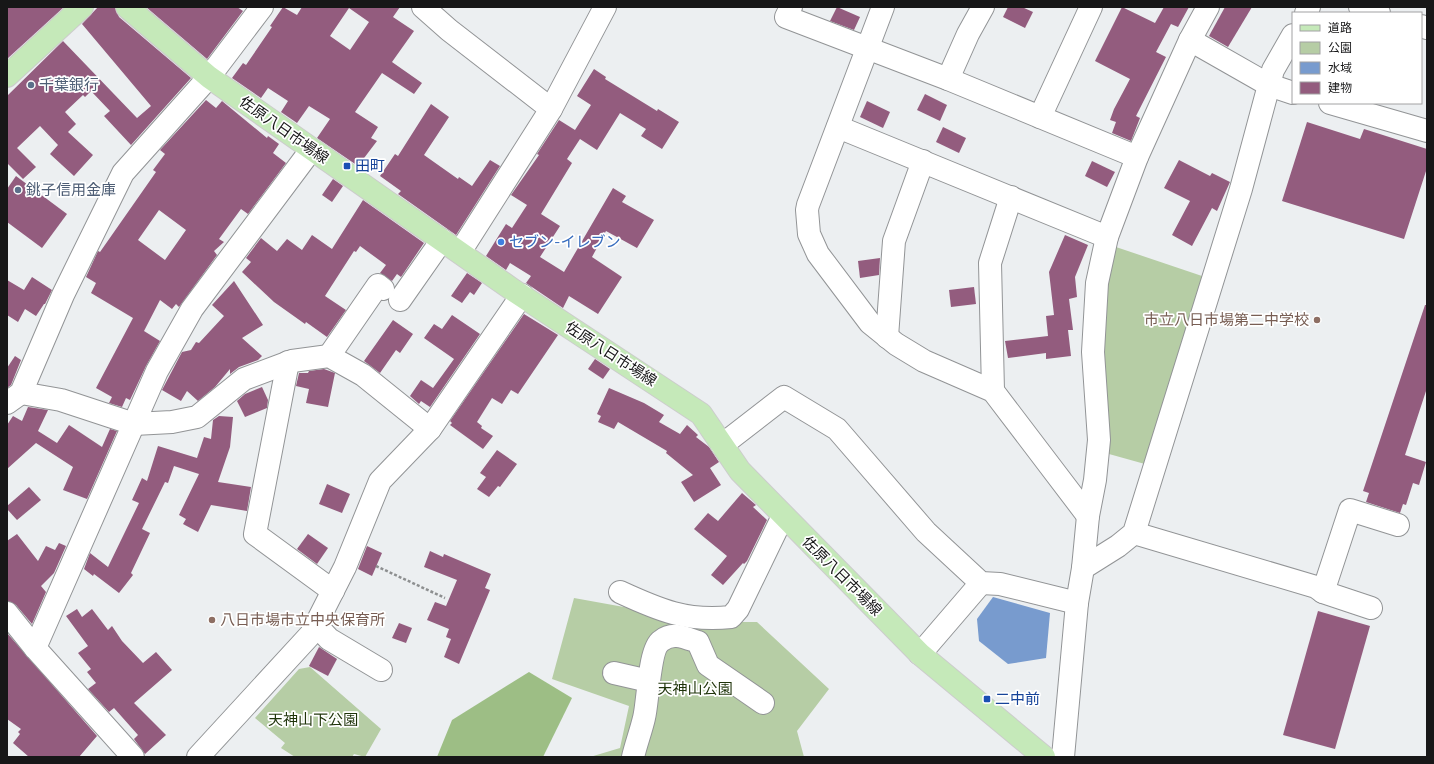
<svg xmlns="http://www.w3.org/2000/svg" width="1434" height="764" viewBox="0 0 1434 764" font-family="Mulish,'Noto Sans JP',sans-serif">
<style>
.green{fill:#b6cda5}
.forest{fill:#9dbe85}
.water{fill:#789bce}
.building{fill:#935c7e;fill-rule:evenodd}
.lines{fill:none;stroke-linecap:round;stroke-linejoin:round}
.minor-casing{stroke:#929496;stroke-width:24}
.major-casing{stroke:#ccc;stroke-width:24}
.path{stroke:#8d8f90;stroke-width:2.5;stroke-dasharray:3 2;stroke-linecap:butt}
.minor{stroke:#fff;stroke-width:22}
.major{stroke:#c5e9b9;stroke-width:22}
.service-dot{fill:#5c6f8a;stroke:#fff;stroke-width:1.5}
.transit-dot{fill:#1a4fb4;stroke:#fff;stroke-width:1.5}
.shop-dot{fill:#3f7fe0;stroke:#fff;stroke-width:1.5}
.education-dot{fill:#8d6e63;stroke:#fff;stroke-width:1.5}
.labels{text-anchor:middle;stroke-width:3.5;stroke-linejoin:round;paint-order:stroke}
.service-label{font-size:15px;fill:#4e5e75;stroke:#fff;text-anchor:start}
.street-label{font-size:15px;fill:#171718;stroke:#fff}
.transit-label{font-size:15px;fill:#164399;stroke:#fff;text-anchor:start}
.shop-label{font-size:15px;fill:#366cbe;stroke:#fff;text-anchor:start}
.education-label{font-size:15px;fill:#785e54;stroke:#fff;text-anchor:end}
.park-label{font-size:15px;fill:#1e3309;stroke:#fff}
</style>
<rect width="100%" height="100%" fill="#eceff1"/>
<g class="green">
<path d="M1116,247L1202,276L1152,466L1109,454L1102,305Z"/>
<path d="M574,598L707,622H757L829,689L797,731L804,757H590L620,748L629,706L552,679Z"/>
<path d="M310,667L381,729L365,757L354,754L352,757H295L281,748L285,743L255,718L299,669Z"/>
</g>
<path class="forest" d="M529,672L572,698L543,757H437L452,720Z"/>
<path class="water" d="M993,597L1050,613L1046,658L1008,664L979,641L977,619Z"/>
<g class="building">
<path d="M7,7H64L7,59Z"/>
<path d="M98,7H115L119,17L191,78L131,145L104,116L110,111L91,91L85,97L83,95L65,112L76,124L68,132L93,155L74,176L50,154L58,145L40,126L17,148L36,167L23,179L7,163V96L63,41L137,118L151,106L82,24Z"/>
<path d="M146,7H237L243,11L207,59Z"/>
<path d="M283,7L297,15L302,7H400L393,17L414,31L392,62L422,83L414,94L382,73L355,112L378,127L371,138L377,141L358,166L317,138L330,119L309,106L297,123L281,112L288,101L268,88L261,98L232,78L243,63L246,65L272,27L270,26ZM349,8L369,22L350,50L330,36Z"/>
<path d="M837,7L860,17L854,30L830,21Z"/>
<path d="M1008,7H1022L1033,12L1025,28L1003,17Z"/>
<path d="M1122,7L1155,23L1164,7H1189L1178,27L1171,24L1156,52L1166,57L1136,116L1140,118L1131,141L1112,133L1116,122L1110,120L1114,109L1130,79L1095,61Z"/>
<path d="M1225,7H1252L1228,47L1209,36Z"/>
<path d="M594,69L606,77L605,79L657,111L658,109L679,122L662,149L641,136L646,129L620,113L597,150L580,139L567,159L572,163L541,214L560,226L540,257L564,272L613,188L626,196L622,202L654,220L637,248L606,231L592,257L622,277L598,314L569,296L563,308L526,283L531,276L510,263L506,270L486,256L506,224L512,228L527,205L511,195L539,155L537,154L559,120L575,130L591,105L577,96Z"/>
<path d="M925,94L947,105L940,121L917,110Z"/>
<path d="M206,100L216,108L222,101L267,138L268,136L279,144L273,153L286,163L248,214L241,209L219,239L224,242L214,251L217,255L179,307L176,304L172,309L160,300L144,331L160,341L146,366L130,400L126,398L122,407L109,403L112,397L96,388L133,318L91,293L96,283L86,277L98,251L100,252L156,172L153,170L165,154L160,150ZM159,210L186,230L165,260L138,240Z"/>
<path d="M867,101L890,112L883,128L860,117Z"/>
<path d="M431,104L449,117L424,155L458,179L459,177L472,186L490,160L500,166L456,235L398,194L401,191L380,176L395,154L398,156Z"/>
<path d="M1307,122L1360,139L1364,129L1427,149V168L1404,239L1282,201Z"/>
<path d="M943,127L966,138L959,153L936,142Z"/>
<path d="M1179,160L1210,176L1212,173L1230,182L1217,211L1212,208L1192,246L1172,235L1190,201L1164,188Z"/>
<path d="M1092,161L1115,172L1107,187L1085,176Z"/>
<path d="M16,176L67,214L42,248L7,222V189Z"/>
<path d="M333,179L343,186L332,202L322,195Z"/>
<path d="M363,200L424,243L401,277L397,274L392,281L380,273L386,265L360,246L356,252L354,251L325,296L346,310L327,337L306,322L305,324L274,302L242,272L251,262L246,258L261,238L277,251L287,239L302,250L312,235L332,249Z"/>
<path d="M1065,235L1088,245L1075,277L1077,297L1069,299L1073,330H1068L1071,356L1046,359V353L1008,358L1005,341L1048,336L1046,316L1054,315L1049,272Z"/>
<path d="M880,258L879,275L860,278L858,261Z"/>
<path d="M467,273L482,283L474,295L470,292L462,303L451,296Z"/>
<path d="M32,277L52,290L45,304H44L36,316L25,309L18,322L7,315V280L24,290Z"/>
<path d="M234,281L263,325L242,338L262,356L258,360L239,367L230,374V369L215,387L198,401L187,391L181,401L162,390L182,352L191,350L196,342L199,343L224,316L212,305Z"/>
<path d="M974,287L976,304L951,307L949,290Z"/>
<path d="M1425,305H1427V388L1405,455L1426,462L1419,485L1413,483L1406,505L1403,504L1400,513L1366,502L1369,493L1363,491Z"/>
<path d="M524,314L558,335L518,394L511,390L502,404L492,398L477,422L482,426L481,428L493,436L483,449L450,425L452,423L450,421Z"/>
<path d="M452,315L480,334L430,407L421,401L419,404L410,396L421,380L433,388L454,359L424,338L434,324L442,329Z"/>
<path d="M393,320L413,334L400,353L396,350L380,373L364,361Z"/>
<path d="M15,356L21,360L11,385L7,388V368Z"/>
<path d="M595,359L610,369L603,379L588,369Z"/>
<path d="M324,369L335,373L328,407L306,403L309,389L296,386L299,373H308L309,371Z"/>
<path d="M262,387L268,400L267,408L245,417L237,401L245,394Z"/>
<path d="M609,388L644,403L664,415L659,422L680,434L687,425L698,435L696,437L709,447L719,462L710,468L721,485L694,502L681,482L693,475L666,453L667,451L618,422L614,429L598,422L601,416L597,414Z"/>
<path d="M28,407L48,410L38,431L57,443L69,425L102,447L110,429L117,431L87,499L63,490L73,467L36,443L7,469V425L13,416L22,421Z"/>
<path d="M219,416L233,417L230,447L218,482L251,487L247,511L211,505L198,532L183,524L186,519L179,515L199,474L174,466L168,483L165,482L142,529L150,533L131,573L133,575L119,593L94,574L93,576L84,569L90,553L108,567L139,503L132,500L142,478L147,481L158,446L197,458L204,437L211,439L213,420Z"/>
<path d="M497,450L517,464L500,487L498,486L489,497L477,489L486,477L480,473Z"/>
<path d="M327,484L350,494L342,513L319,504Z"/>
<path d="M29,487L41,500L17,520L7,509V506Z"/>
<path d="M742,493L756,505L753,507L767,520L747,561L744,564L743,563L723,585L711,575L727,556L694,529L708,513L718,521Z"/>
<path d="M17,534L38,561L46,546L55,550L59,543L66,546L54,573L41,586L46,592L32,624L16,605L7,601V541Z"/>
<path d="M308,534L328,548L317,564L297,549Z"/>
<path d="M367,546L382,553L372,576L358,569Z"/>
<path d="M430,551L443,557L444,554L491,574L485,588L490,590L459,664L444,657L451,639L446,637L449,629L427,620L435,602L446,606L457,580L424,567Z"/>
<path d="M77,609L82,617L92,609L108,630L112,626L122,641L143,663L156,652L172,670L134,703L166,735L145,754L134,739L138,735L114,708L109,712L88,689L96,683L87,672L91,669L78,653L88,646L66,616Z"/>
<path d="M1318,611L1370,626L1335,749L1283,735Z"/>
<path d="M399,623L412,628L406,643L392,638Z"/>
<path d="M7,633L97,736L79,757H29L13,743L20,734L18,732L21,729L7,719Z"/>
<path d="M319,647L337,659L328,676L309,666Z"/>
</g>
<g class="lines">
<defs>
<g id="minor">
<path d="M423,7L449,30L551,109"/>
<path d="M791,7L786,17L948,79L1137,157"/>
<path d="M883,7L808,205L807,210L809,234L818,254L870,323L896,344L924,361L993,391L1088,516"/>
<path d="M1360,7L1379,13"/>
<path d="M1306,13L1309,7"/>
<path d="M1421,26L1427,28"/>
<path d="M1190,40L1269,85L1293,93"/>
<path d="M948,79L968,34L983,7"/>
<path d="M1330,103L1427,131"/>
<path d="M1040,117L1091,7"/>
<path d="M838,127L1107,237"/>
<path d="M460,252L551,109L605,7"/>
<path d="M400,300L442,240"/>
<path d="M887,337L894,241L923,161"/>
<path d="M329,356L378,285L383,289"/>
<path d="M288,362L255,534L333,591"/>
<path d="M993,391L990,263L1011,197"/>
<path d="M21,393L61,400L134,424L172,422L197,417L244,379L292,361L329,356L363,375L430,429"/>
<path d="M7,403L21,393L63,295L123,173L209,77L262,7"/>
<path d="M722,445L784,397L837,429L926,532L981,583L1000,584L1077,603"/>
<path d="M1134,533L1316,587L1323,592"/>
<path d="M1083,568L1118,546L1134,533L1241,189L1273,70L1293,35"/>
<path d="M620,592C659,610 687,622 731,617L738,609L783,516"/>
<path d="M1371,608L1323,592L1350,510L1398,525"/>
<path d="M7,613L35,648L133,757"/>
<path d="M316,625L329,639L381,670"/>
<path d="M35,648L157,371L192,309L311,150"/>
<path d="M920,654L981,583"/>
<path d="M614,673L649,681"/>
<path d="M198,757L311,634L345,567L380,481L430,429L522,295"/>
<path d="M633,757C636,744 641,731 644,718C648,703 649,649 661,641C673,631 686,638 698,642L708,665L763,703"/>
<path d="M1063,757L1077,603L1083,568L1088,516L1095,480L1099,440L1093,352L1097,283L1107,237L1137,157L1190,40L1208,7"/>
</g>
<g id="major">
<path d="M127,7L209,77L513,290L701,414L740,471L920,654L1044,757"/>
<path d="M7,76L82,7"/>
</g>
</defs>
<use href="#minor" class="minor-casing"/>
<use href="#major" class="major-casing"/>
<path class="path" d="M376,566L445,598"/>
<use href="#minor" class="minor"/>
<use href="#major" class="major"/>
</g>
<g class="service-dot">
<circle cx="31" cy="85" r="4"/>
<circle cx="18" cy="190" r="4"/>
</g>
<g class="transit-dot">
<rect x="343" y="162" width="8" height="8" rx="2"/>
<rect x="983" y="695" width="8" height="8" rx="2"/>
</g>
<circle class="shop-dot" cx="501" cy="242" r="4"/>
<g class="education-dot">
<circle cx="1317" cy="320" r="4"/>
<circle cx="212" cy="620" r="4"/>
</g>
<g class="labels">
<g class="service-label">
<text x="39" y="90">千葉銀行</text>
<text x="26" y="195">銚子信用金庫</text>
</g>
<g class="street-label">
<text transform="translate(284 130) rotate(35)" y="5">佐原八日市場線</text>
<text transform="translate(611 354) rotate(33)" y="5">佐原八日市場線</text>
<text transform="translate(842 576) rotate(45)" y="5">佐原八日市場線</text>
</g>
<g class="transit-label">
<text x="355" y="171">田町</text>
<text x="995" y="704">二中前</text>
</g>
<g class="shop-label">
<text x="509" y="247">セブン-イレブン</text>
</g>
<g class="education-label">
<text x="1309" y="325">市立八日市場第二中学校</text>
<text x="220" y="625" text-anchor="start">八日市場市立中央保育所</text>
</g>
<g class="park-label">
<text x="695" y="694">天神山公園</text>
<text x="313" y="725">天神山下公園</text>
</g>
</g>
<rect width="1434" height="764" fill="none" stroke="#171718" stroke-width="16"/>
<rect x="1292" y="12" width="130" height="92" fill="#ffffff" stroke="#a2a2a3"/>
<rect x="1300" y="25" width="20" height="6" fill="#c5e9b9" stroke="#a2a2a3"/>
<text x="1328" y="32" font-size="12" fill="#171718">道路</text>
<rect x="1300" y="42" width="20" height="12" fill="#b6cda5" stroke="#a2a2a3"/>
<text x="1328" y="52" font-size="12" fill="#171718">公園</text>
<rect x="1300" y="62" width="20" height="12" fill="#789bce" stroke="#a2a2a3"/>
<text x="1328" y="72" font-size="12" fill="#171718">水域</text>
<rect x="1300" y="82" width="20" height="12" fill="#935c7e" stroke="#a2a2a3"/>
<text x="1328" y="92" font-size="12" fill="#171718">建物</text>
</svg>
